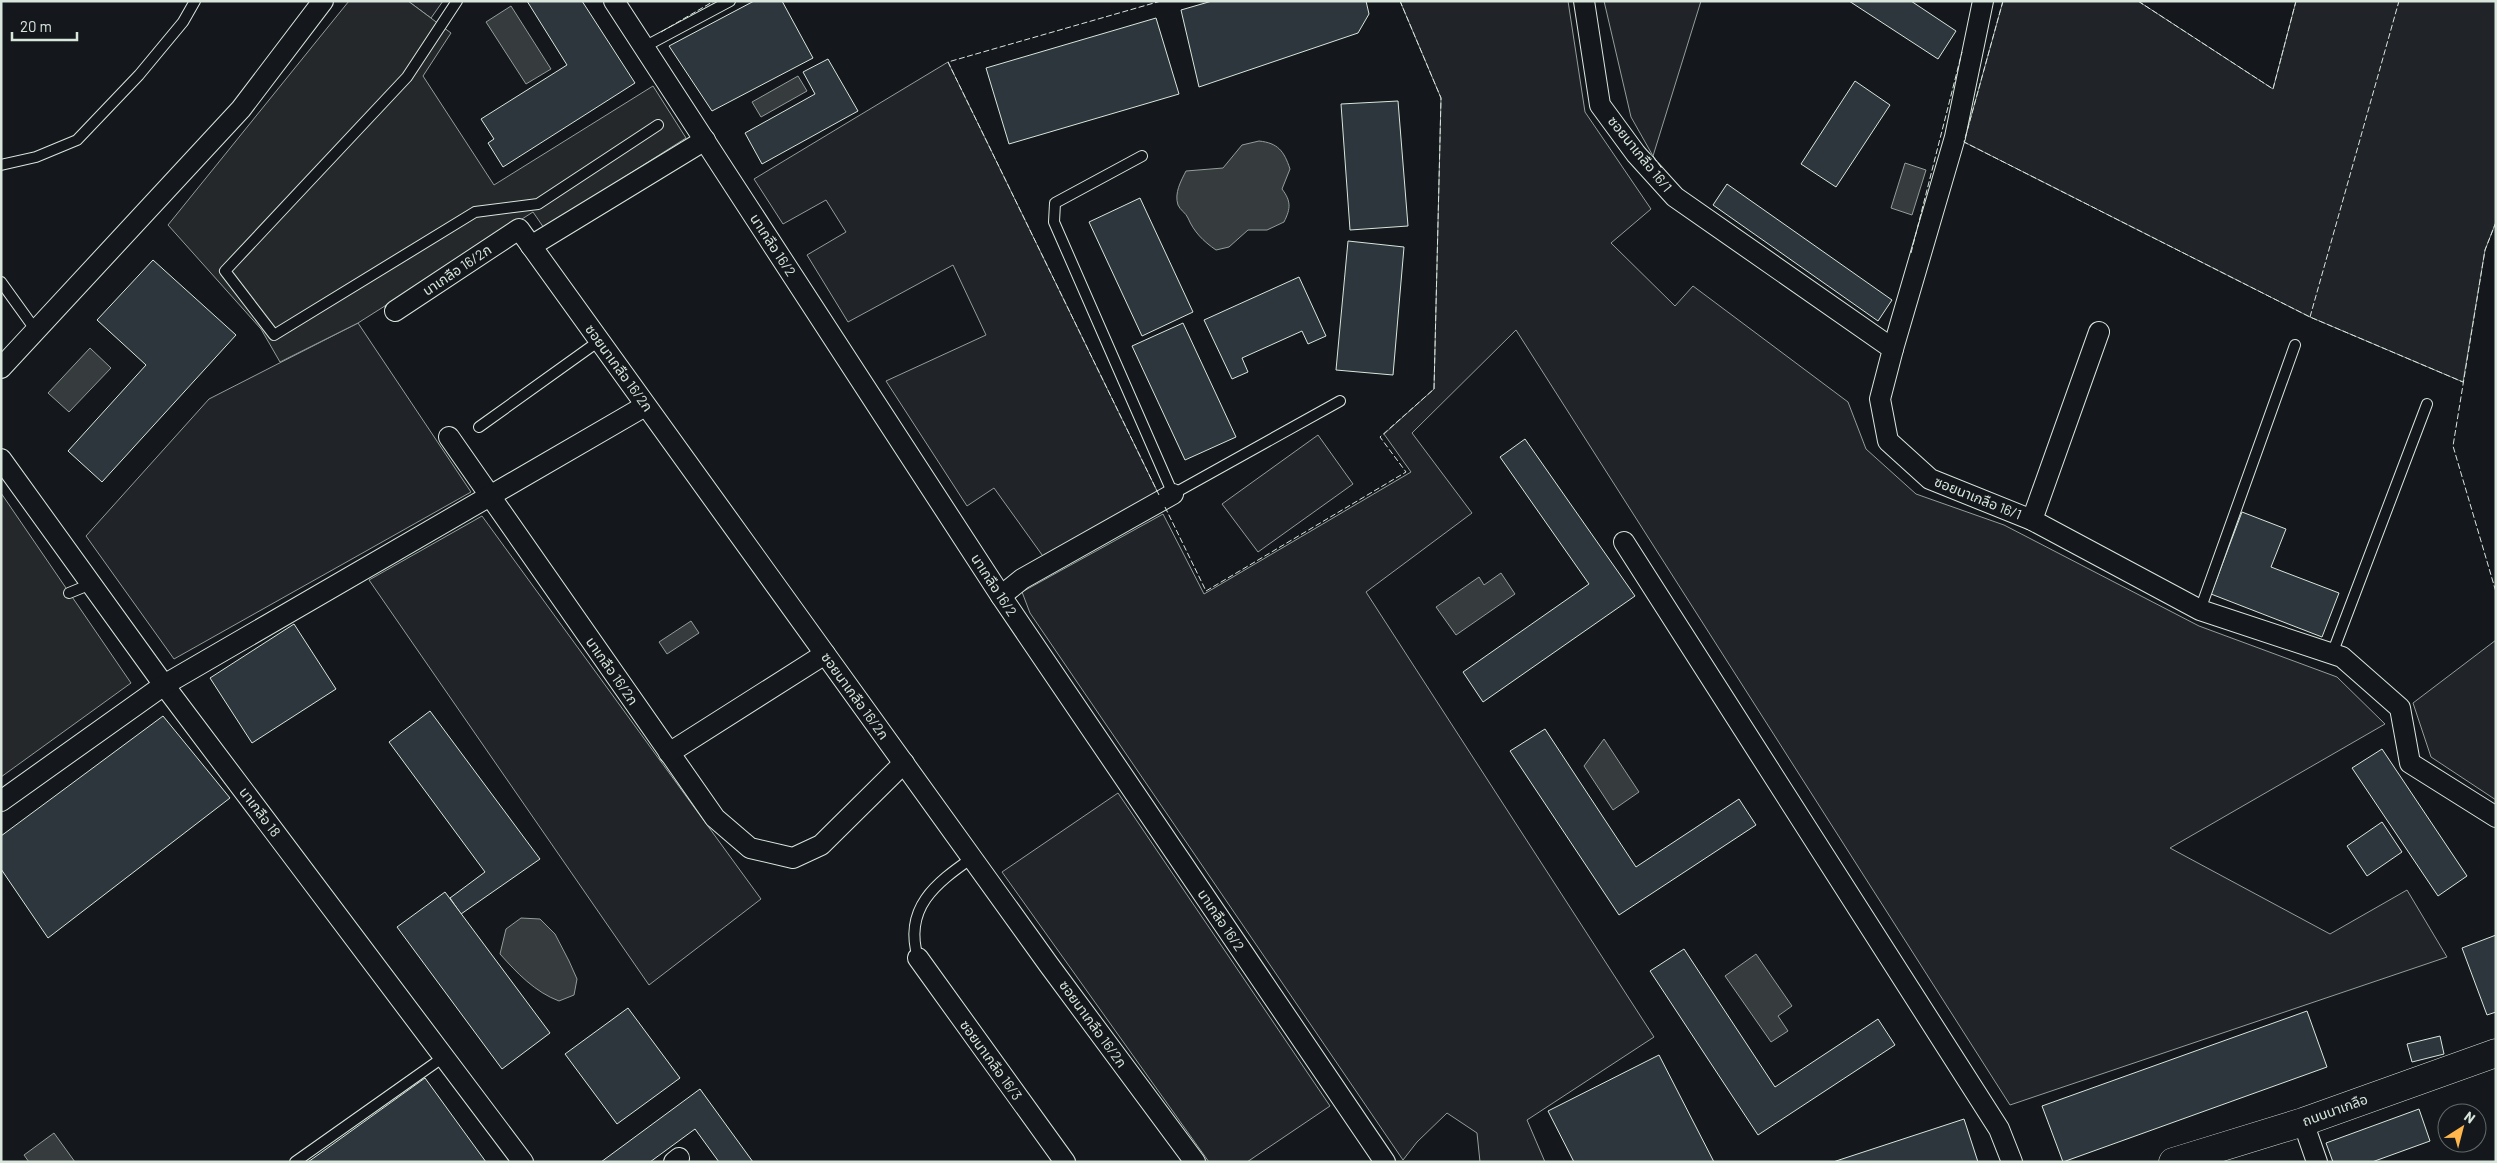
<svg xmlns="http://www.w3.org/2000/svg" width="2497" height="1163" viewBox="0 0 2497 1163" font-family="Barlow,'Noto Sans Thai',sans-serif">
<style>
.green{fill:#202428;stroke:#939e99}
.parking{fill:#24282b;stroke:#939e99}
.water{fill:#363b3e;stroke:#939e99}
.building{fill:#2c363c;stroke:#d8e6dc}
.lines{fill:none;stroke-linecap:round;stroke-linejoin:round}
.lane-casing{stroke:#d8e6dc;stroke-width:12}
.street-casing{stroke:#d8e6dc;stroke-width:22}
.secondary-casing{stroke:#d8e6dc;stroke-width:29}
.lane{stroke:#14181c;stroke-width:10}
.street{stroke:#14181c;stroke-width:20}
.secondary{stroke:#14181c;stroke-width:28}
.fence{stroke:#d8e6dc;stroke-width:1;stroke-dasharray:6 2.5;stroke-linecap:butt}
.labels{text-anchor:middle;stroke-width:4;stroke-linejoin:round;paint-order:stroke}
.street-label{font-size:14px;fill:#d8e6dc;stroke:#14181c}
</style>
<rect width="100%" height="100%" fill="#14181c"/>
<g class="green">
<path d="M408,1H443L431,18Z"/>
<path d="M1400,1H1568L1585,112L1651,209L1611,243L1675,306L1693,286L1848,402L1866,449L1916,494L2004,525L2199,626L2337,677L2385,724L2170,848L2330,934L2407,890L2447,957L2010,1105L1516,330L1412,433L1472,513L1366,592L1654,1037L1527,1120L1545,1162H1480L1477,1133L1447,1113L1417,1142L1403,1160L1030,613L1022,592L1163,514L1204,594L1411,472L1384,434L1434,389L1441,98Z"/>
<path d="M1604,1H1701L1653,156L1631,117Z"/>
<path d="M2003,1H2138L2273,89L2296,1H2496V222L2485,250L2463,382L2310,317L1964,142Z"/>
<path d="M948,62L1159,495L1045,559L994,488L967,506L886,381L986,335L953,265L848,322L807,255L846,232L826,200L783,224L754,179Z"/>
<path d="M358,323L471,492L174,659L86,536L209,399Z"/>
<path d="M1318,435L1353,484L1258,552L1222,504Z"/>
<path d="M482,516L761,899L649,985L369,580Z"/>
<path d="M2496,640V800L2431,757L2413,703Z"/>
<path d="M1118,793L1330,1106L1247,1162H1209L1002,872Z"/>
</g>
<g class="parking">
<path d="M349,1H408L451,33L423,76L494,185L653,86L686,138L544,228L533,212L358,323L280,362L261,329L168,225Z"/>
<path d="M1,493L131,683L1,777Z"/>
</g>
<g class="water">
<path d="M511,6L551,69L526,84L486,22Z"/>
<path d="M798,76L807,91L761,117L752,102Z"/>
<path d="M1259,141C1278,143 1284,151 1290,169L1282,189C1291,201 1291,208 1284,222L1267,230H1248L1229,247L1216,250C1203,241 1194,232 1188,218C1186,213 1180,210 1178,205C1174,193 1181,181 1186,171L1223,168L1242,145Z"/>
<path d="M1905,163L1926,170L1912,215L1891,208Z"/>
<path d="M90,348L111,368L69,412L48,393Z"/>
<path d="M1501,573L1515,594L1456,635L1436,607L1479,577L1484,585Z"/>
<path d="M691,621L699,633L667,654L659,642Z"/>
<path d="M1604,739L1639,792L1613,810L1584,766Z"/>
<path d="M521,918L540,919L555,934L569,961L577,979L574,995L559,1001C535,992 517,973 500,954L506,929Z"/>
<path d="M1756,954L1792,1006L1778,1016L1788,1031L1771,1042L1725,976Z"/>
<path d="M54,1133L75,1162H29L24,1155Z"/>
</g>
<g class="building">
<path d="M527,1H582L635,83L503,167L488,143L494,139L481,119L567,65Z"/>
<path d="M754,1H782L813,58L712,111L669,46Z"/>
<path d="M1212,1H1366L1369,14L1358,33L1199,87L1181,10Z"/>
<path d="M1849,1H1911L1956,31L1938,59Z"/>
<path d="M1156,18L1179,94L1009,144L986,68Z"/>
<path d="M828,59L858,111L762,164L745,133L815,94L803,72Z"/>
<path d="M1855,81L1890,105L1836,187L1801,164Z"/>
<path d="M1398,101L1408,226L1350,230L1341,104Z"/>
<path d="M1727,184L1892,300L1878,321L1713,205Z"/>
<path d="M1140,198L1193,312L1142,336L1089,222Z"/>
<path d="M1348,241L1404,247L1393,375L1336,370Z"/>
<path d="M153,260L236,335L102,482L68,451L146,365L97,320Z"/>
<path d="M1299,277L1326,336L1308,344L1302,331L1242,358L1248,372L1232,379L1204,320Z"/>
<path d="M1183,323L1236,437L1185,460L1132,346Z"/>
<path d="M1525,439L1635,596L1483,702L1463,672L1589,584L1500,457Z"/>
<path d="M2242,512L2286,529L2271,567L2339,593L2322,637L2211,594Z"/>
<path d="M294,624L336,689L252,743L210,678Z"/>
<path d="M430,711L540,859L461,914L450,898L485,872L389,742Z"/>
<path d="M163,716L230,798L48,938L1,869V836Z"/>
<path d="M1545,729L1636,867L1739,799L1756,825L1619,915L1510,751Z"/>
<path d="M2382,749L2467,876L2438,896L2352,768Z"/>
<path d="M2382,822L2402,852L2367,876L2347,846Z"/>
<path d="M445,892L550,1033L502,1069L397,927Z"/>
<path d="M2496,935V1012L2487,1015L2462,948Z"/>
<path d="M1684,949L1775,1087L1878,1019L1895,1045L1758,1135L1650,971Z"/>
<path d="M628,1008L680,1078L617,1124L565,1054Z"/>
<path d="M2307,1011L2327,1067L2063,1162L2042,1106Z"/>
<path d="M2440,1036L2444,1054L2412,1062L2407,1044Z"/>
<path d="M1659,1055L1714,1162H1574L1548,1111Z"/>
<path d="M425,1078L486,1162H308Z"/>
<path d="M700,1089L753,1162H719L695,1129L650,1162H601Z"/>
<path d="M2419,1109L2430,1141L2372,1162H2333L2326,1143Z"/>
<path d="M1964,1119L1978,1162H1833Z"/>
</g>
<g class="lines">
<defs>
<g id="lane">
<path d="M457,1L407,77L225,271L274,335L475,212L538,204L658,125"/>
<path d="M644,47L730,1"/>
<path d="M1142,156L1055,203L1054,222L1173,494L1340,401"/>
<path d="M1,165L36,157L77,140L139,75L183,22L195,1"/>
<path d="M1,282L37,332"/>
<path d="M479,427L599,341"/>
<path d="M69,593L91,584"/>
<path d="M2200,610L2295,345"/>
<path d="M2332,654L2427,404"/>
<path d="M918,958C903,908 936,883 972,858"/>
<path d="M295,1162L445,1056"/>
</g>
<g id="street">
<path d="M614,1L1001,596L1385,1162"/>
<path d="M1584,1L1600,105L1636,154L1675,197L1893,349L1880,399L1888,441L1930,479L2032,520L2200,610L2342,657L2400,708L2410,763L2496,817"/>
<path d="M531,246L705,140"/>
<path d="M395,311L519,229L1049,965L1195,1162"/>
<path d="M1893,349L1955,137L1983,1"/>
<path d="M1,368L241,109L323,1"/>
<path d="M449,437L715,818L750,848L793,858L821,845L904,763"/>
<path d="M1,459L164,685L523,1162"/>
<path d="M2032,520L2099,332"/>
<path d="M1624,542L1999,1129L2012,1162"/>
<path d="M1001,596L1022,579L1173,494"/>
<path d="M669,753L825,654"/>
<path d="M1,801L164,685L645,406"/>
<path d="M918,958L1065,1162"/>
<path d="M2303,1122L2317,1162"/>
<path d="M674,1162L679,1158"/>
</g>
<path id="secondary" d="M2173,1162L2303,1122L2496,1053"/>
</defs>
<use href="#lane" class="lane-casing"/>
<use href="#street" class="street-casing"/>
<use href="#secondary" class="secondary-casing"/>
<use href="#lane" class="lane"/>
<use href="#street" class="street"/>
<use href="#secondary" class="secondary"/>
<g class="fence">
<path d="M2003,1L1964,142L2310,317L2463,382"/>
<path d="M2138,1L2273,89L2296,1"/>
<path d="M661,32L714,1"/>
<path d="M1653,156L1663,170"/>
<path d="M2496,222L2485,250L2453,446L2496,592"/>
<path d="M1911,253L1962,52"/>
<path d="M2310,317L2399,1"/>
<path d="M1159,495L948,62L1161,1"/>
<path d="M1165,507L1206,591L1406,472L1380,437L1434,389L1441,98L1400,1"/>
</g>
</g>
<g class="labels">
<g class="street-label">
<text transform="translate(1640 154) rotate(51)" y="5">ซอยนาเกลือ 16/1</text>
<text transform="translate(773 245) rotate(57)" y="5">นาเกลือ 16/2</text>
<text transform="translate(457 270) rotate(-34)" y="5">นาเกลือ 16/2ก</text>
<text transform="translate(619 368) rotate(54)" y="5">ซอยนาเกลือ 16/2ก</text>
<text transform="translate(1978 498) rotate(22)" y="5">ซอยนาเกลือ 16/1</text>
<text transform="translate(994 585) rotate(57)" y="5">นาเกลือ 16/2</text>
<text transform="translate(612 671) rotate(55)" y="5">นาเกลือ 16/2ก</text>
<text transform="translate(855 696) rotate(54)" y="5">ซอยนาเกลือ 16/2ก</text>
<text transform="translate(260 812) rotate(53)" y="5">นาเกลือ 18</text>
<text transform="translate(1221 920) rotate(56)" y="5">นาเกลือ 16/2</text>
<text transform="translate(1093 1024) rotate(54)" y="5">ซอยนาเกลือ 16/2ก</text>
<text transform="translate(991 1060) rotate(54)" y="5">ซอยนาเกลือ 16/3</text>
<text transform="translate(2335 1110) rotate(-20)" y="5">ถนนนาเกลือ</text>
</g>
</g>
<rect width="2497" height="1163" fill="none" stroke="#d8e6dc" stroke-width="5"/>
<g transform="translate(2462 1128) rotate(36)"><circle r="24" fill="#14181c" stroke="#626a69"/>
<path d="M0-4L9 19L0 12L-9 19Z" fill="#ffb74d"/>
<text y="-8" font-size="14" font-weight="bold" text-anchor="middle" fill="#d8e6dc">N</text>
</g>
<path d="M12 32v8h65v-8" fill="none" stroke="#d8e6dc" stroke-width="2.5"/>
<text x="20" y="32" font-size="15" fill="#d8e6dc" stroke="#14181c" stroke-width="4" paint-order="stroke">20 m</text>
</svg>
